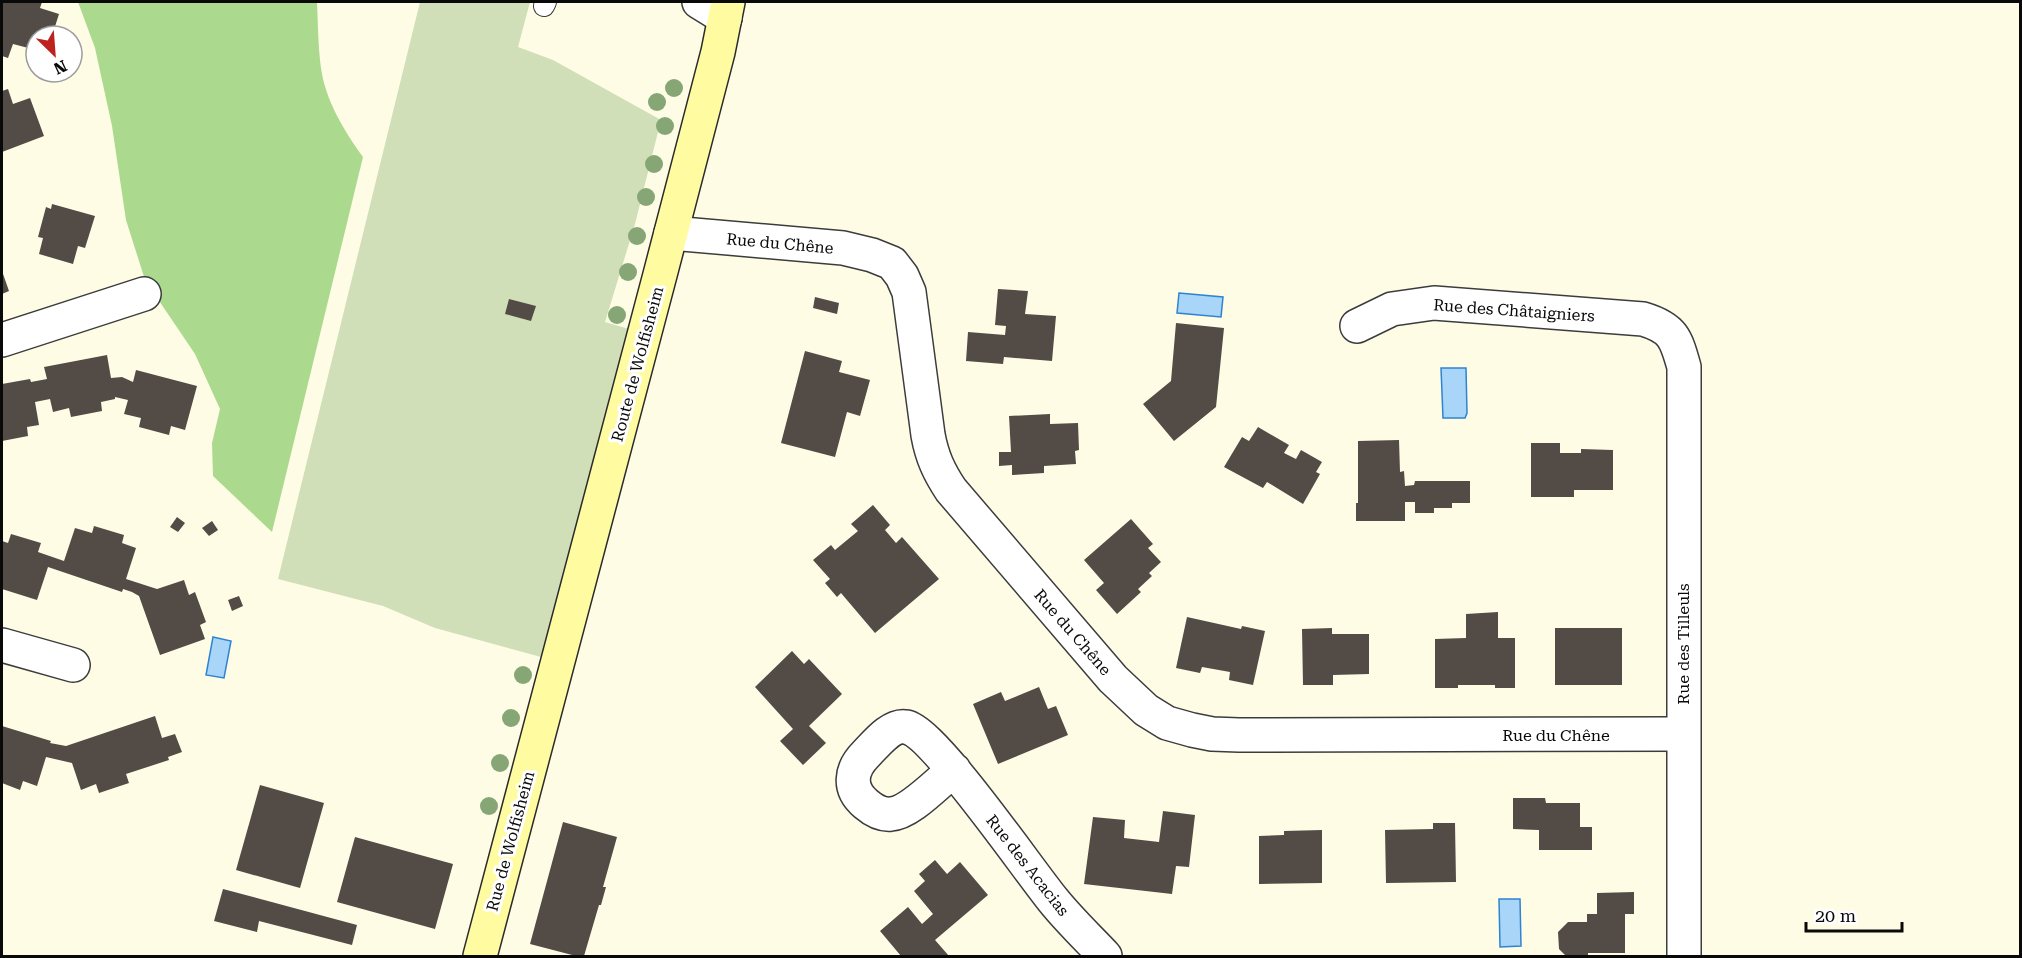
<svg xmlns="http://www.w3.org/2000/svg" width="2022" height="958" viewBox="0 0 2022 958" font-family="'Roboto Serif',serif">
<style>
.forest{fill:#abda8e}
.cemetery{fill:#d0dfb8}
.water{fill:#a9d5f8;stroke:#2e84d1;stroke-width:1.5}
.building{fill:#524b46}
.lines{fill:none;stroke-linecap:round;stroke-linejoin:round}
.lane-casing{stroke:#3c3c3c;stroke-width:22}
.street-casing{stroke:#3c3c3c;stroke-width:36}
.secondary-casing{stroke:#2b2b2b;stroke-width:36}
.lane{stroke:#fff;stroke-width:20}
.street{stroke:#fff;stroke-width:33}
.secondary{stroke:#fffba1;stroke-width:33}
.tree{fill:#86a775}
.labels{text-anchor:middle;stroke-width:6;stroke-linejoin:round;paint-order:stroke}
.street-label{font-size:16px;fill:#090909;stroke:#fff}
</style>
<rect width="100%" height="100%" fill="#fffce6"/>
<path class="forest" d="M78,2H317C318,23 318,46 321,68C325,99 344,131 363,157L272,532L213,476L212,443L220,409L195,354L145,280L126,220L112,126L95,48Z"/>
<path class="cemetery" d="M420,2H530L518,47L553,60L661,120L635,224L605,322L629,329L541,657L435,628L383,606L278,579Z"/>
<g class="water">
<path d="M1179,293L1223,297L1221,317L1177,313Z"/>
<path d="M1441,368H1466L1467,413L1465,418H1443Z"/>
<path d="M213,637L231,641L224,678L206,675Z"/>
<path d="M1499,899H1520L1521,946L1500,947Z"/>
</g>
<g class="building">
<path d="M2,2H42L40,8L59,14L52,36H36V50L13,44L8,58L2,56Z"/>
<path d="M8,89L13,104L30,98L44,136L2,152V91Z"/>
<path d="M52,204L95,216L85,248L78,246L73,264L39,254L43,238L38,237L46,207L51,209Z"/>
<path d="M2,271L9,291L2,294Z"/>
<path d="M998,289L1028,291L1025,314L1056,316L1052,361L1004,357L1003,364L966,361L968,332L1005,335L1006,326L995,325Z"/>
<path d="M815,297L839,303L837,314L813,308Z"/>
<path d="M509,299L536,306L531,321L505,314Z"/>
<path d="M1176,323L1224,328L1216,407L1174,441L1143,404L1171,381Z"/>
<path d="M805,351L842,361L839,372L870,380L860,416L847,412L835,457L781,443Z"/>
<path d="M107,355L111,378L122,377L133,382L136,370L197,386L185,430L171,426L169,435L139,427L141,418L124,414L128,400L115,397V399L101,402L102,411L71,417L69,408L53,412L50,399L35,402L39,425L27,427L28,436L2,441V384L30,379L31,382L47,379L44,367Z"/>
<path d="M1050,414V424L1078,423L1079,450L1075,451L1076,464L1044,466V473L1012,475V465L999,466V452H1011L1009,416Z"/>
<path d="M1258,427L1289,445L1284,453L1296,459L1301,450L1322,462L1316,472L1320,474L1303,504L1267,482L1263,488L1224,467L1242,437L1249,441Z"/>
<path d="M1399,440L1400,472L1404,471L1405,486L1414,485L1415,481H1470V503H1452V508H1434V513H1415V502H1405V521H1356V503H1358V441Z"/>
<path d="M1531,443H1560V453H1581V449L1613,450V490H1574V497H1531Z"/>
<path d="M873,505L890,525L885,530L896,543L902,537L939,579L875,633L841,593L837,597L825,583L830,579L813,560L831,545L835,550L858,531L851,524Z"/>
<path d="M177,517L185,523L178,532L170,527Z"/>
<path d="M1131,519L1153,544L1148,548L1161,562L1149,573L1152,576L1138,589L1141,592L1117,614L1096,590L1104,583L1084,560Z"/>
<path d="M212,521L218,530L209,536L202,528Z"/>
<path d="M94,526L124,535L122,543L136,548L126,579L157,589L184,580L189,595L195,592L206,622L200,625L205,639L160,655L139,596L132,592L123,589L122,592L48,567L37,600L2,589V541L8,543L11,534L41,543L38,552L64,561L75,528L92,533Z"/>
<path d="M239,596L243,606L232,611L228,600Z"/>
<path d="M1498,612V638H1515V688H1495V685H1458V688H1435V639L1466,638V614Z"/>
<path d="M1187,617L1241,629L1242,626L1265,631L1253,685L1229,680L1230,672L1202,667L1200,673L1176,668Z"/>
<path d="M1332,628V634H1369V674L1333,675V685H1303L1302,629Z"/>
<rect x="1555" y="628" width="67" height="57"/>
<path d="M792,651L804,664L809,659L842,694L809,726L826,743L803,765L780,741L793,729L755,687Z"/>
<path d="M1039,687L1048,709L1056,706L1068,735L998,764L973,704L1001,692L1005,701Z"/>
<path d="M155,716L162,738L175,734L182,752L168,757L169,760L126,774L129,783L99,793L96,784L81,790L72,763L46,757L37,786L23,781L20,790L2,783V726L51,741L50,743L66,746Z"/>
<path d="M260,785L324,803L300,888L236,870Z"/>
<path d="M1513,798H1545L1546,803H1580V827H1592V850H1539V830L1513,829Z"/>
<path d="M1163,811L1195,815L1189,867L1176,866L1172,894L1084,884L1093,817L1125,820L1124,838L1159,842Z"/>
<path d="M563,822L617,837L603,887H606L601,905H599L584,956H576L530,944Z"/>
<path d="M1433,823H1455L1456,882L1386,883L1385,830L1433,829Z"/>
<path d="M1322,830V883L1259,884V836L1284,835V831Z"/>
<path d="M355,837L453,864L435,929L337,902Z"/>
<path d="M935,860L947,874L960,862L988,895L935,940L949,956H901L880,931L908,907L922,924L933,914L914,891L925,881L919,874Z"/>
<path d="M223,889L357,925L352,945L259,921L257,932L214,921Z"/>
<path d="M1634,892V914H1625V953H1588V956H1566L1559,949L1558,932L1568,922H1587V914H1597V893Z"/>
</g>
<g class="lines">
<defs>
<path id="lane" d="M544,6L546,2"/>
<g id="street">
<path d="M699,2L725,18"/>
<path d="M671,233L843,248L872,255L892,263L902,276L909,292L928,435C932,457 939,472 951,490L1113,679L1146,710L1167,723L1192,730L1212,734L1239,735L1683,734"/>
<path d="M1357,326L1392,309L1434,303L1643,319C1673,328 1676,338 1684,367V956"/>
<path d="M2,340L144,294"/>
<path d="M2,645L73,665"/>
<path d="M954,770C938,782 910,813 891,814C882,815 873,810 866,804C848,789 850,770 866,754C875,745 891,724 906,727C934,732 1029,871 1053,900C1069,920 1088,938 1105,956"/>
</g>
<path id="secondary" d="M480,956L661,271L718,52L728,2"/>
</defs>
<use href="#lane" class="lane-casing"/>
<use href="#street" class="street-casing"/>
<use href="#secondary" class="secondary-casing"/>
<use href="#lane" class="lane"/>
<use href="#street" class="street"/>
<use href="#secondary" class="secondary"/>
</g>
<g class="tree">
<circle cx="674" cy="88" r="9"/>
<circle cx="657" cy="102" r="9"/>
<circle cx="665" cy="126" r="9"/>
<circle cx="654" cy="164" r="9"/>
<circle cx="646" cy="197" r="9"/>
<circle cx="637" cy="236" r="9"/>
<circle cx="628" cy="272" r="9"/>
<circle cx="617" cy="315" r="9"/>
<circle cx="523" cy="675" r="9"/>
<circle cx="511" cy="718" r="9"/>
<circle cx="500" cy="763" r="9"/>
<circle cx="489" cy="806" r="9"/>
</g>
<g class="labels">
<g class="street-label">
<text transform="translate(780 243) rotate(5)" y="6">Rue du Chêne</text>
<text transform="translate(1514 310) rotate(4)" y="6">Rue des Châtaigniers</text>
<text transform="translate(637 364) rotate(-75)" y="6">Route de Wolfisheim</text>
<text transform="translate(1073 632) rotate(49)" y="6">Rue du Chêne</text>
<text transform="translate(1683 644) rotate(-90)" y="6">Rue des Tilleuls</text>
<text x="1556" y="741">Rue du Chêne</text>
<text transform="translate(510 841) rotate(-75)" y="6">Rue de Wolfisheim</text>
<text transform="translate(1028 865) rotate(52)" y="6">Rue des Acacias</text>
</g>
</g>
<rect width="2022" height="958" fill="none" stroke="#090909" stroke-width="6"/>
<g transform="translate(54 54) rotate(155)"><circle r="28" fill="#ffffff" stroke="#9d9d9d" stroke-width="1.5"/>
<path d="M0-4.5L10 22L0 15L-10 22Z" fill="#bc231f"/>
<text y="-9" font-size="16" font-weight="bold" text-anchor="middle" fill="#090909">N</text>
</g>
<path d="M1806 922v9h96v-9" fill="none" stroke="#090909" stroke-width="3"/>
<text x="1815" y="922" font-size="18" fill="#090909" stroke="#ffffff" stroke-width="4.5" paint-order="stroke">20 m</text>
</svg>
